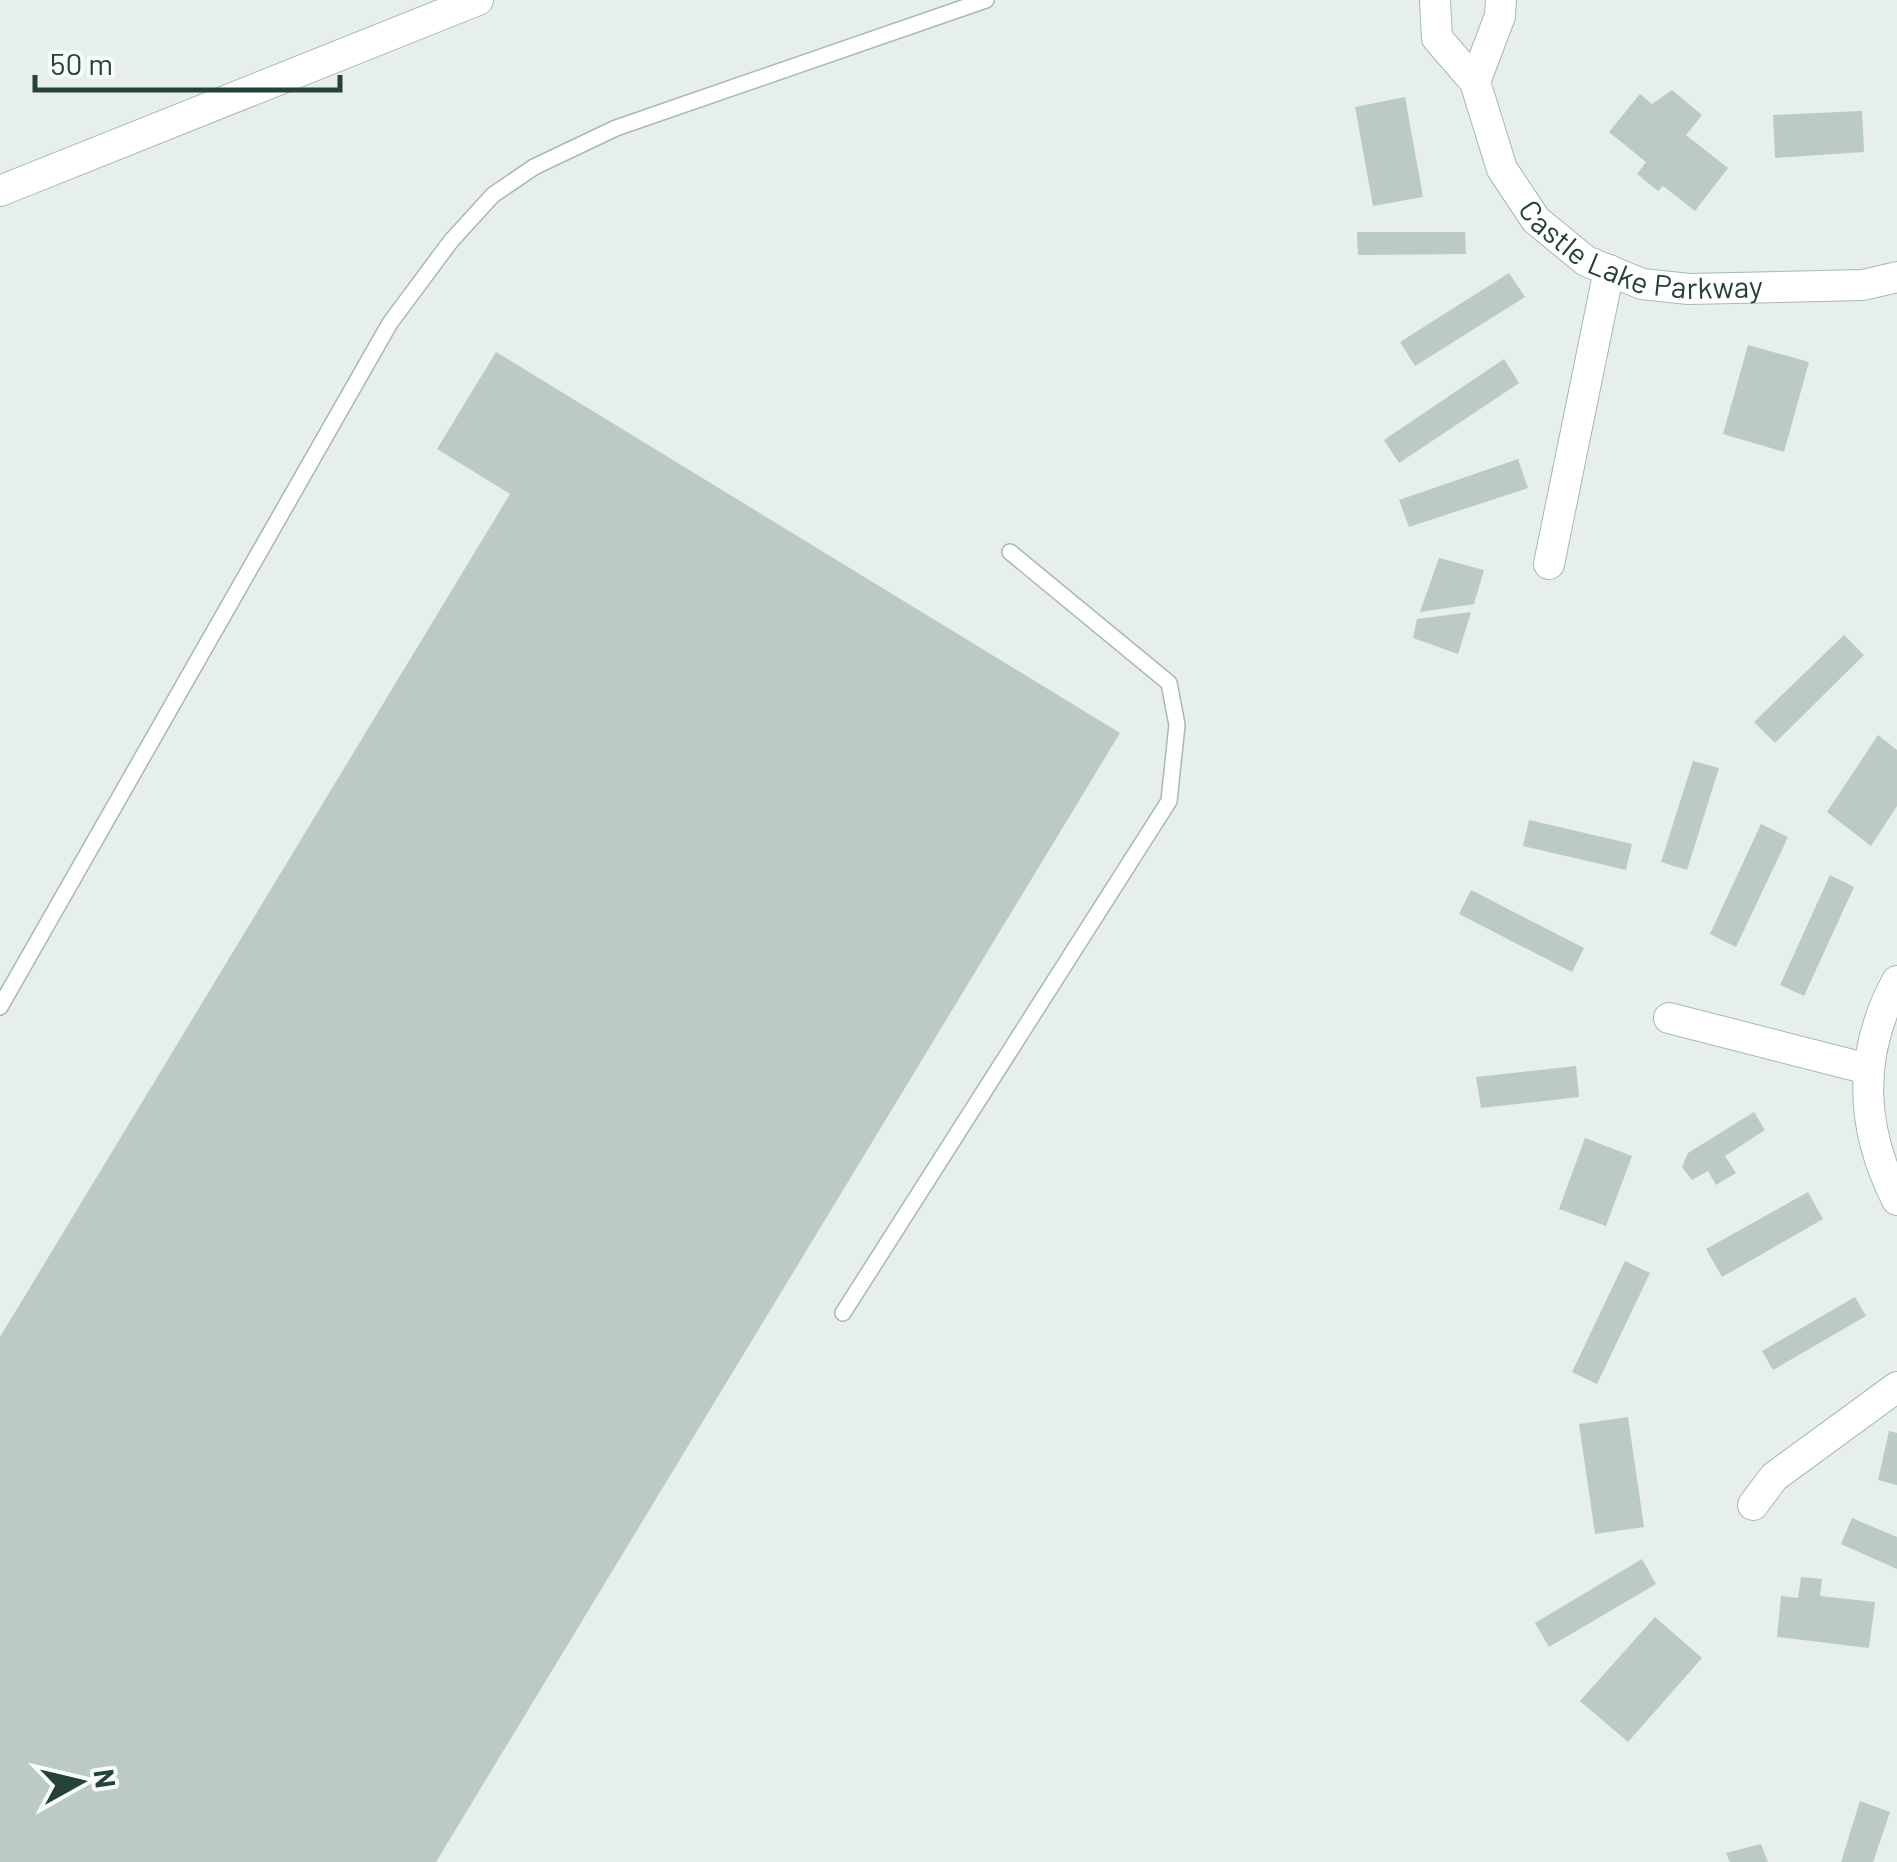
<svg xmlns="http://www.w3.org/2000/svg" width="1897" height="1862" viewBox="0 0 1897 1862" font-family="Barlow,sans-serif">
<style>
.building{fill:#bbcac4}
.lines{fill:none;stroke-linecap:round;stroke-linejoin:round}
.lane-casing{stroke:#a8b8b2;stroke-width:18}
.street-casing{stroke:#a8b8b2;stroke-width:32}
.lane{stroke:#fff;stroke-width:15}
.street{stroke:#fff;stroke-width:30}
.labels{text-anchor:middle;stroke-width:8;stroke-linejoin:round;paint-order:stroke}
.street-label{font-size:30px;fill:#24423a;stroke:#f7fbf9}
</style>
<rect width="100%" height="100%" fill="#e6efeb"/>
<g class="building">
<path d="M1672,90L1702,115L1686,135L1728,168L1695,211L1663,186L1658,191L1637,174L1646,162L1609,132L1640,94L1652,104Z"/>
<path d="M1405,97L1423,197L1373,206L1355,107Z"/>
<path d="M1862,111L1864,152L1775,158L1773,115Z"/>
<path d="M1357,232H1465L1466,254L1358,255Z"/>
<path d="M1509,273L1525,297L1415,366L1400,342Z"/>
<path d="M1748,345L1809,362L1784,452L1723,434Z"/>
<path d="M496,352L1120,733L436,1862H0V1337L510,494L437,449Z"/>
<path d="M1504,359L1519,383L1399,463L1384,440Z"/>
<path d="M1518,459L1528,488L1409,527L1399,500Z"/>
<path d="M1439,558L1484,570L1474,604L1420,612Z"/>
<path d="M1471,612L1458,654L1413,638L1417,619Z"/>
<path d="M1844,635L1864,655L1775,743L1754,722Z"/>
<path d="M1878,735L1897,750V806L1871,846L1827,812Z"/>
<path d="M1693,761L1719,768L1687,870L1661,862Z"/>
<path d="M1529,820L1632,844L1626,870L1523,846Z"/>
<path d="M1761,824L1788,837L1736,947L1710,934Z"/>
<path d="M1830,875L1854,887L1804,996L1780,985Z"/>
<path d="M1471,890L1584,948L1572,972L1459,914Z"/>
<path d="M1576,1066L1579,1097L1481,1108L1476,1077Z"/>
<path d="M1754,1112L1765,1130L1725,1156L1736,1173L1716,1185L1708,1171L1692,1180L1682,1167L1688,1153Z"/>
<path d="M1585,1138L1632,1156L1606,1226L1559,1209Z"/>
<path d="M1808,1192L1823,1219L1722,1277L1706,1249Z"/>
<path d="M1625,1261L1650,1273L1597,1384L1572,1372Z"/>
<path d="M1855,1297L1866,1316L1773,1370L1762,1351Z"/>
<path d="M1628,1417L1644,1527L1595,1534L1579,1424Z"/>
<path d="M1889,1431L1897,1433V1485L1878,1480Z"/>
<path d="M1852,1518L1897,1537V1569L1841,1544Z"/>
<path d="M1642,1559L1656,1584L1549,1647L1535,1623Z"/>
<path d="M1801,1577L1822,1579L1820,1596L1875,1602L1869,1648L1777,1637L1781,1596L1798,1598Z"/>
<path d="M1655,1617L1702,1658L1628,1742L1580,1701Z"/>
<path d="M1860,1801L1890,1812L1873,1862H1841Z"/>
<path d="M1761,1844L1768,1862H1730L1726,1853Z"/>
</g>
<g class="lines">
<defs>
<g id="lane">
<path d="M0,1007L390,323L451,241L493,195L534,167L616,128L986,0"/>
<path d="M843,1313L1169,801L1177,725L1169,683L1010,552"/>
</g>
<g id="street">
<path id="s1" d="M1435,0L1437,38L1475,82L1502,169L1536,220L1586,261L1642,284L1689,289L1863,285L1897,277"/>
<path d="M1475,82L1500,16L1501,0"/>
<path d="M0,191L478,0"/>
<path d="M1549,564L1609,270"/>
<path d="M1897,981C1857,1055 1860,1127 1897,1200"/>
<path d="M1669,1018L1868,1069"/>
<path d="M1753,1505L1774,1477L1897,1387"/>
</g>
</defs>
<use href="#lane" class="lane-casing"/>
<use href="#street" class="street-casing"/>
<use href="#lane" class="lane"/>
<use href="#street" class="street"/>
</g>
<g class="labels">
<g class="street-label">
<text dy="10" stroke="none"><textPath href="#s1" startOffset="362">Castle Lake Parkway</textPath></text>
</g>
</g>
<g transform="translate(80 1782) rotate(82)" stroke="#f7fbf9" stroke-width="8" paint-order="stroke">
<path d="M0-8L18 38L0 25L-18 38Z" fill="#24423a"/>
<text y="-15" font-size="28" font-weight="bold" text-anchor="middle" fill="#24423a">N</text>
</g>
<path d="M35 75v15h305v-15" fill="none" stroke="#24423a" stroke-width="5"/>
<text x="50" y="75" font-size="30" fill="#24423a" stroke="#f7fbf9" stroke-width="8" paint-order="stroke">50 m</text>
</svg>
